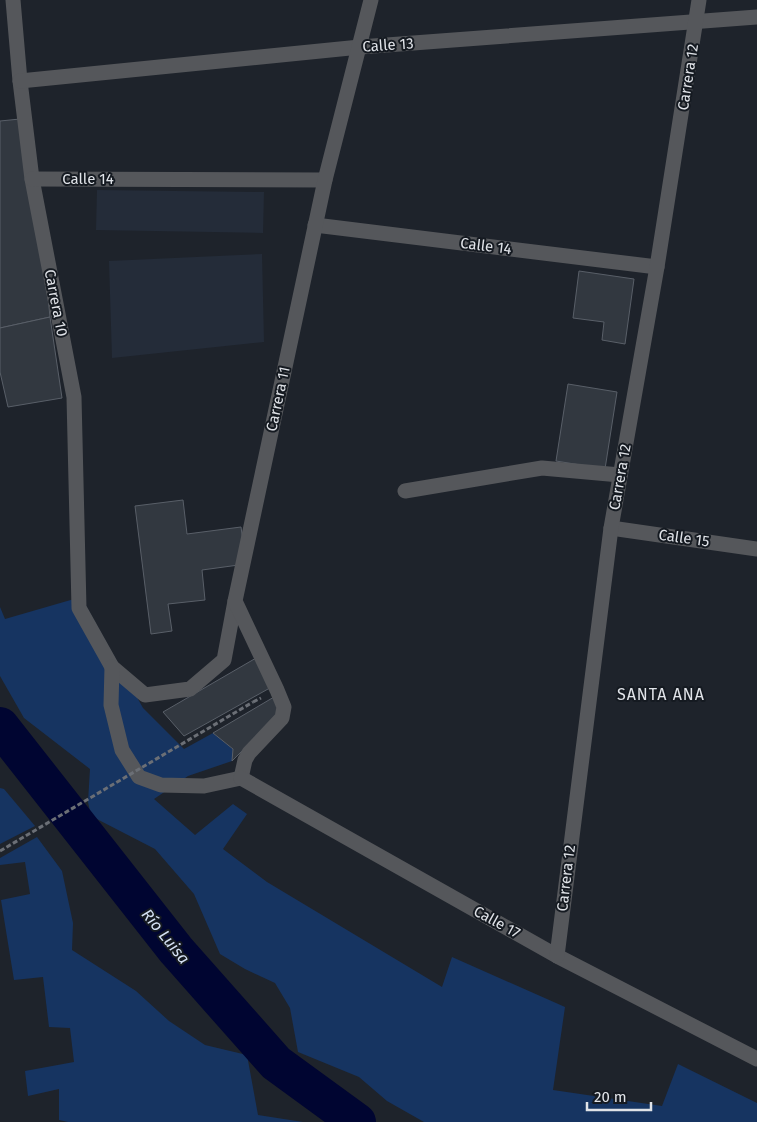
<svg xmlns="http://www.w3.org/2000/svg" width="757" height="1122" viewBox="0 0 757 1122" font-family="'Fira Sans',sans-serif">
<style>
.built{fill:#242c39}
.green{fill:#163461}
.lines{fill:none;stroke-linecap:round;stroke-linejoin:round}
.river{stroke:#000531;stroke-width:38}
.building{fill:#323840;stroke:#595f68}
.path{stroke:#6b6f76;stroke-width:3;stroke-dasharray:5 2.5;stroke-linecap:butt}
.minor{stroke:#55575b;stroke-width:15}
.path-bridge{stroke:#6b6f76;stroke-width:3;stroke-dasharray:5 2.5;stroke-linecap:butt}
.labels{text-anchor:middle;stroke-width:4;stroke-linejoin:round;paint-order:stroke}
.street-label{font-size:15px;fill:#e0e3e8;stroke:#151a21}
.neighbourhood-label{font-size:16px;letter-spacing:1px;fill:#e0e3e8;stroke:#151a21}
.water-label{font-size:16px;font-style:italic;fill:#d5e1f4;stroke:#151a21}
</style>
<rect width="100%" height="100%" fill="#1e232b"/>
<g class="built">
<path d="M97,190L264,192L263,233L96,230Z"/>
<path d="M262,254L264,342L112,358L109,261Z"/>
</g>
<g class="green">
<path d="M81,597L143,708L184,749L213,733L233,749L232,761L188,776L154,799L195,835L233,804L247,814L223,849L267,882L442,987L452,957L565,1007L553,1090L662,1106L678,1064L757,1103V1122H424L387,1101L359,1077L298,1052L290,1008L275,983L245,969L220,954L194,894L155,849L91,816L88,802L90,769L24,718L0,676V607L5,619Z"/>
<path d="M0,788L4,789L35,826L0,844Z"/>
<path d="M37,837L62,871L73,923L72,950L136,991L169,1021L205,1045L247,1055L258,1115L303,1122H68L59,1120V1089L28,1096L25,1071L74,1062L70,1028L49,1027L43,977L14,980L1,900L30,894L25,862L0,865V858Z"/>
</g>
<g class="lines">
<path class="river" d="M0,726L176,950L276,1063L357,1122"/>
</g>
<g class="building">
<path d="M30,118L50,317L0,328V121Z"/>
<path d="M579,271L634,279L625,344L602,340L604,322L573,318Z"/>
<path d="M50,317L62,398L8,407L0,372V328Z"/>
<path d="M568,384L617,392L605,469L556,461Z"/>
<path d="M183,500L187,534L241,527L246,564L202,570L205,600L168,604L172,631L151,634L135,506Z"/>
<path d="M263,654L277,684L184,736L163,712Z"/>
<path d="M274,697L280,713L232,761L233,749L213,733Z"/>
</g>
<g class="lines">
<path class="path" d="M253,702L261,698"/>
<g class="minor">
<path d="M13,0L20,81L32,179L74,397L79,608L112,667L145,695L190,689L224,660L235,601"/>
<path d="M20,81L360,47L757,17"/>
<path d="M32,179L325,180"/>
<path d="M315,225L657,267"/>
<path d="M405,491L542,468L620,475"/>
<path d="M611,528L757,549"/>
<path d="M112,667L111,705L122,750L139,777L161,785L204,786L241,778"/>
<path d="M241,778L245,760L249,753L282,718L284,707L277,690L235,601L325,180L371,0"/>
<path d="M241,778L557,956L757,1059"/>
<path d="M557,956L611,528L657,267L699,0"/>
</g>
<path class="path-bridge" d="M0,851L253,702"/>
</g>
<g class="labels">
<g class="street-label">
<text transform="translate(388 45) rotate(-4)" y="5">Calle 13</text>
<text transform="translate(688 77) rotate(-81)" y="5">Carrera 12</text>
<text x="88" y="184">Calle 14</text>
<text transform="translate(486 246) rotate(7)" y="5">Calle 14</text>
<text transform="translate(56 303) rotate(79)" y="5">Carrera 10</text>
<text transform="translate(278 399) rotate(-78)" y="5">Carrera 11</text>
<text transform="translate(620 477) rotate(-80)" y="5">Carrera 12</text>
<text transform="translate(684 538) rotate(8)" y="5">Calle 15</text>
<text transform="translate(566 878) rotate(-83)" y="5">Carrera 12</text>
<text transform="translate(497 922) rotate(29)" y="5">Calle 17</text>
</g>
<g class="neighbourhood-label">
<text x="661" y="700">SANTA ANA</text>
</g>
<g class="water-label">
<text transform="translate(166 936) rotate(51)" y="6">Río Luisa</text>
</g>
</g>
<path d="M587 1102v8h64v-8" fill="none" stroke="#e0e3e8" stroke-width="2.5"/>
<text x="594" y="1102" font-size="15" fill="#e0e3e8" stroke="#151a21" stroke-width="4" paint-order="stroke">20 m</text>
</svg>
